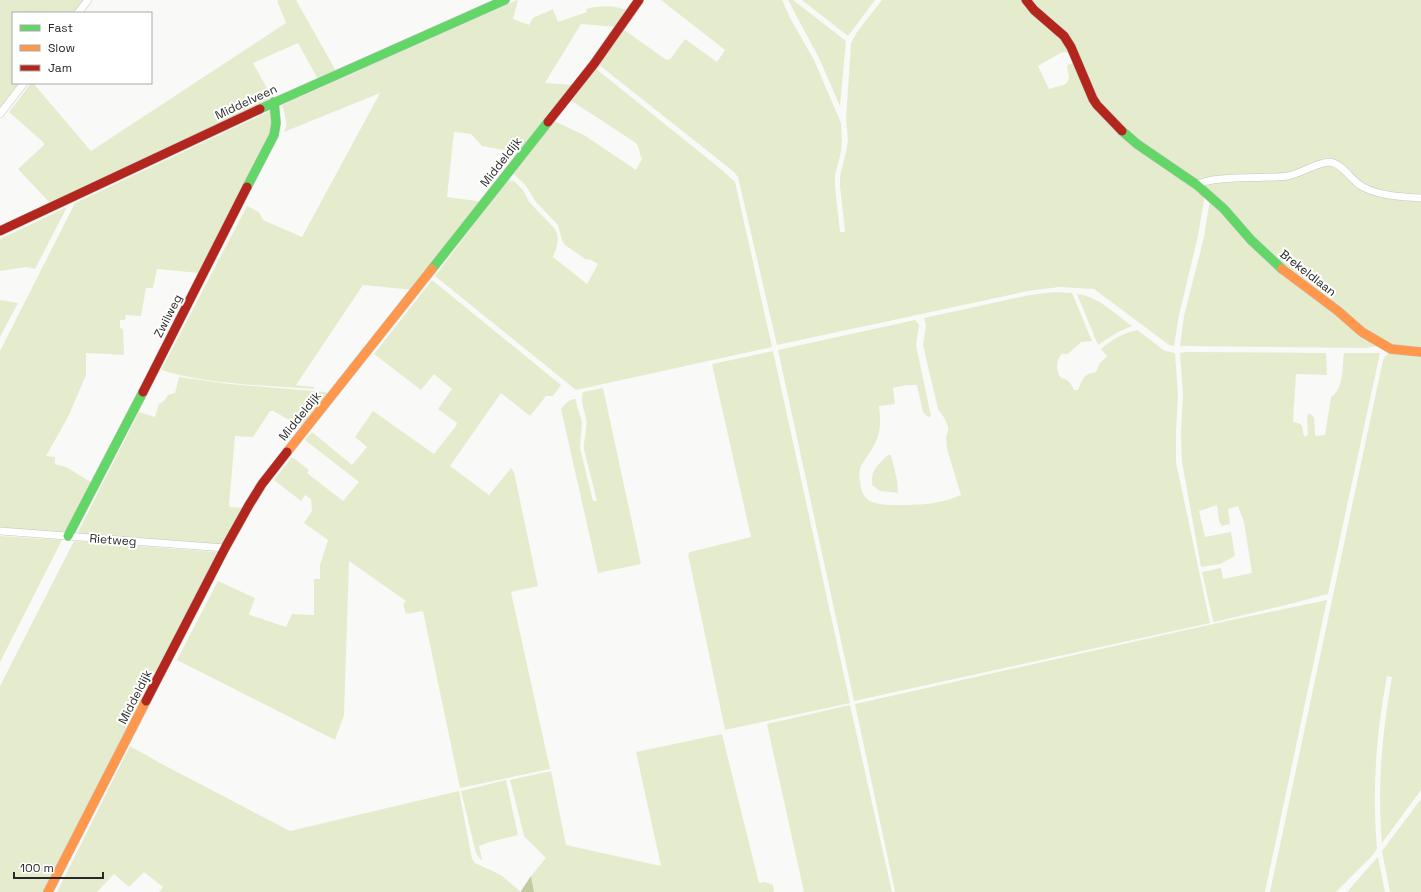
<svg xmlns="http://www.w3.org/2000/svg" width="1421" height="892" viewBox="0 0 1421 892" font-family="'Space Grotesk',sans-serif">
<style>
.green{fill:#e5ecce}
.water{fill:#c2caa0}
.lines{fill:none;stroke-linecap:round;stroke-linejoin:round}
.street-casing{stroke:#c4c4c3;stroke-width:8}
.fast-casing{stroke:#c4c4c3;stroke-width:10}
.slow-casing{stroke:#c4c4c3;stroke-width:10}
.jam-casing{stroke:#c4c4c3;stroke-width:10}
.street{stroke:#fefefe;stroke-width:7}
.fast{stroke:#63d668;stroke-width:9}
.slow{stroke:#ff974d;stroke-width:9}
.jam{stroke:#b3261e;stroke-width:9}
.labels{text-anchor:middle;stroke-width:4;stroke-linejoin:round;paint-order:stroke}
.street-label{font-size:12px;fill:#282827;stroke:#fff}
</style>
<rect width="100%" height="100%" fill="#f9f9f8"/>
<g class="green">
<path d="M0,0H88L78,13H13V83H22L0,111Z"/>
<path d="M279,0H296L336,71L318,79L298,43L253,63L273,99L51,204L18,169L44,145L43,142L9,112L31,83H33L91,151L286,23L277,1Z"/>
<path d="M517,0H518L513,19L529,25L533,18L553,9L558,22L587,12L586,9C599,5 617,5 629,11L617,27L581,24L545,83L574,85L522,153L482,146L471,134L454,132L447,197L484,202L414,290L363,285L296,385L314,387V389C264,385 210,385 161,370L247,206L259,212L263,220L302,237L380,93L284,132C289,123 284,114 282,105Z"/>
<path d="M661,0H782L790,18L814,60L841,123L842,141L841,152L835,175V186L840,232H845L840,186V176L846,152L848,141L846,119L851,43L857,32L882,0H1023L1055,31L1070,53L1062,52L1038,66L1049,89L1066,84L1069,78L1067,66L1069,64H1076L1094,105L1205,194L1198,236L1179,315L1174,346L1169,345L1094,289L1060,287L1028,291L777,345L738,177L734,172L598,64L623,29L665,59L668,60L671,58L685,39L717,62L725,50Z"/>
<path d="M788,0H793L846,41L840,106L819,58Z"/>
<path d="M802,0H875L848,36Z"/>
<path d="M1030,0H1421V196L1380,191L1362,183L1334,161L1293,173L1200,181L1193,178L1137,141L1100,104L1077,56Z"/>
<path d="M595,68L722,170L735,182L772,347L576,390L435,276L508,179L512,182L513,180L523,190L529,202L554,228C561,238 557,246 553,257L587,284L598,264L591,260L585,259L581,256L565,245L562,240L558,225L536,202L526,186L513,173L554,121L584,135L636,170L642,159C639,155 640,148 636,143L570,100Z"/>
<path d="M272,110L275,125L199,273L157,269L153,288H146L141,316L126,315L125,320H120V328L123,329L124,355L86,353V375L68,417L46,456L55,457V464L66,467L91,482L68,527L64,534L0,530V351L75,203Z"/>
<path d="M1324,165H1335L1353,183L1421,200V349L1392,345L1380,341L1284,269L1201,185L1235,180H1278Z"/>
<path d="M1210,199L1229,219L1377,346L1366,348L1180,346L1184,316L1204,237Z"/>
<path d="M67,207L35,269L26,267L0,271V239Z"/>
<path d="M432,280L561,385L553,396H546L530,416L501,393L450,466L489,495L511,468L514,472L538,586L511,592L550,769L460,788L423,611L406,614L403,604L406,601L349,561L344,715L335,740L177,660L218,581L255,598L249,614L250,615L286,627L292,614L314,615V579H320V565L328,540L304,523L312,511L311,499L305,495L301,501L274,480L292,457L309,470L307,473L343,501L359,482L305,440L312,432L352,465L367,447L355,437L373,411L434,454L456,426L457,423L438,409L452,389L434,374L421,390L374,354Z"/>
<path d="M1055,292L1072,293L1092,341L1081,342L1068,354H1062C1055,361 1056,371 1061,378C1069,379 1071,384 1074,390H1078C1083,379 1083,374 1096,372L1100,363L1107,356L1101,349C1111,340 1123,333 1137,330L1165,351L1175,353L1178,394L1176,432V462L1210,623L854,701L778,350L915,320L919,325L916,345L931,416L928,417L923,412L917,385H906L893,388L895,404L879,406C880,416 881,426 878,436C874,448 867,456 861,466C859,471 859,476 860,481C861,503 876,505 895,505C918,505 939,505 961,495L947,449L946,437L948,431V427L945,419L938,409L923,345L926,325L924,318L1030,295Z"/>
<path d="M1077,294C1098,296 1115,314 1132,326L1118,332L1098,345Z"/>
<path d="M0,300L18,303L0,337Z"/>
<path d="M773,351L850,703L725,730L688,554L690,552L751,537L712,364Z"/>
<path d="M1187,352L1326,353L1327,375L1296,374L1293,422C1307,424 1300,429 1305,437L1308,435L1307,417L1308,414H1311L1314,418L1315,435L1317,436L1325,435L1331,397C1344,389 1342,367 1344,353H1380L1328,594L1282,606L1214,622L1213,621L1202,572L1221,568L1223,579L1252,573L1244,522L1238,506L1228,509L1230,524L1222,526L1219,521L1217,505L1199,511L1205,537L1231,532L1235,556L1220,564L1201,567L1182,462L1181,432L1183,394L1180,353Z"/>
<path d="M1389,353L1421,356V790L1382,843C1377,786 1382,733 1392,677L1387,676C1376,736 1372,788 1377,849L1371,857L1336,892H1270L1383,360L1385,356Z"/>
<path d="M179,377L229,384L325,392L329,393L304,428L273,411H270L253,437L235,436L229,505L230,507L244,508L222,545L78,535V532L139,412L155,417L159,404L164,401L168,395L175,393Z"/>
<path d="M603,388L641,564L598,573L561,409C566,403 569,399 576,399L577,406L582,422L580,448L593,501H597L584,450C583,440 588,428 586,418C584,409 580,402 583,392Z"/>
<path d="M888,455H891L897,480L898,493L880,491L872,485C871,469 878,465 888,455Z"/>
<path d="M0,536L62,540L0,662Z"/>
<path d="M74,541L216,552L217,556L45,892H0V686Z"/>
<path d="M1327,600L1265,892H895L855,704L1222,622Z"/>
<path d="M850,705L892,892H804L767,724Z"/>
<path d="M722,734L759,883L765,882L773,885L774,892H534L531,876L546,858L524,836L510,780L551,771L566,845L661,866L636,752Z"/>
<path d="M130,746L160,763L290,831L459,791L472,859L475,863L501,875L521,892H159L163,887L144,872L129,887L114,874L97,892H57Z"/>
<path d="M506,780L518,835L490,842L479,846L482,860L479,858L476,853L461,791Z"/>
<path d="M1421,799V892H1390L1382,851Z"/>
<path d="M1378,857L1385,892H1347L1375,860Z"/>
</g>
<path class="water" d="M531,876L534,892H521V891Z"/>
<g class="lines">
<defs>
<g id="street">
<path d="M78,13L88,0"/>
<path d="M0,114L24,83"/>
<path d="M1197,185C1209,175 1269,179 1288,176C1299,174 1319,162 1329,162C1343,163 1351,181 1363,187C1380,196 1402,197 1421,198"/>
<path d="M0,531L225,548"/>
</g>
<g id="fast">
<path d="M260,109L505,0"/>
<path d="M1122,131L1137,144L1197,185L1224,209L1251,240L1282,269"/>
<path d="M247,187L274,135L276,123L274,102"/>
<path d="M432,269L548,122"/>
<path d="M68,536L143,392"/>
</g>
<g id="slow">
<path d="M1282,269L1338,311L1362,332L1391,349L1421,352"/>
<path d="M287,452L432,269"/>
<path d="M48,892L146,701"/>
</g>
<g id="jam">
<path d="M1026,0L1034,10L1064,36L1071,47L1093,99L1097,105L1122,131"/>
<path d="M548,122L594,64L639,0"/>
<path d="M0,231L260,109"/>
<path d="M143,392L247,187"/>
<path d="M146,701L225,548L249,505L262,484L287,452"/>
</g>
</defs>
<use href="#street" class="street-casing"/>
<use href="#fast" class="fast-casing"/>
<use href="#slow" class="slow-casing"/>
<use href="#jam" class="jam-casing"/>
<use href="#street" class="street"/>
<use href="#fast" class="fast"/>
<use href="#slow" class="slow"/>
<use href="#jam" class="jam"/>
</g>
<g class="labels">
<g class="street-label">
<text transform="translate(246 102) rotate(-25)" y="4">Middelveen</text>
<text transform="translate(501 162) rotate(-52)" y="4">Middeldijk</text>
<text transform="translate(1308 273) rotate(38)" y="4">Brekeldlaan</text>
<text transform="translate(168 316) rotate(-63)" y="4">Zwilweg</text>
<text transform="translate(300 416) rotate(-51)" y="4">Middeldijk</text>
<text transform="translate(113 540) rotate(4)" y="4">Rietweg</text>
<text transform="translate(135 697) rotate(-63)" y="4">Middeldijk</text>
</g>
</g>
<rect x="12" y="12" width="140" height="72" fill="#ffffff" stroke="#a9a9a9"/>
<rect x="20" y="25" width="20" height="6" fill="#63d668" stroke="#a9a9a9"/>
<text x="48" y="32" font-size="12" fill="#282827">Fast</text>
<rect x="20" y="45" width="20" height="6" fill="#ff974d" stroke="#a9a9a9"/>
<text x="48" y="52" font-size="12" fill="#282827">Slow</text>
<rect x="20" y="65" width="20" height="6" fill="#b3261e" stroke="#a9a9a9"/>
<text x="48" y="72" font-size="12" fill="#282827">Jam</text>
<path d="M14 872v6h89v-6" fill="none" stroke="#282827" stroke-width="2"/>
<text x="20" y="872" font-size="12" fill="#282827" stroke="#ffffff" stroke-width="3" paint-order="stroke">100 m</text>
</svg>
